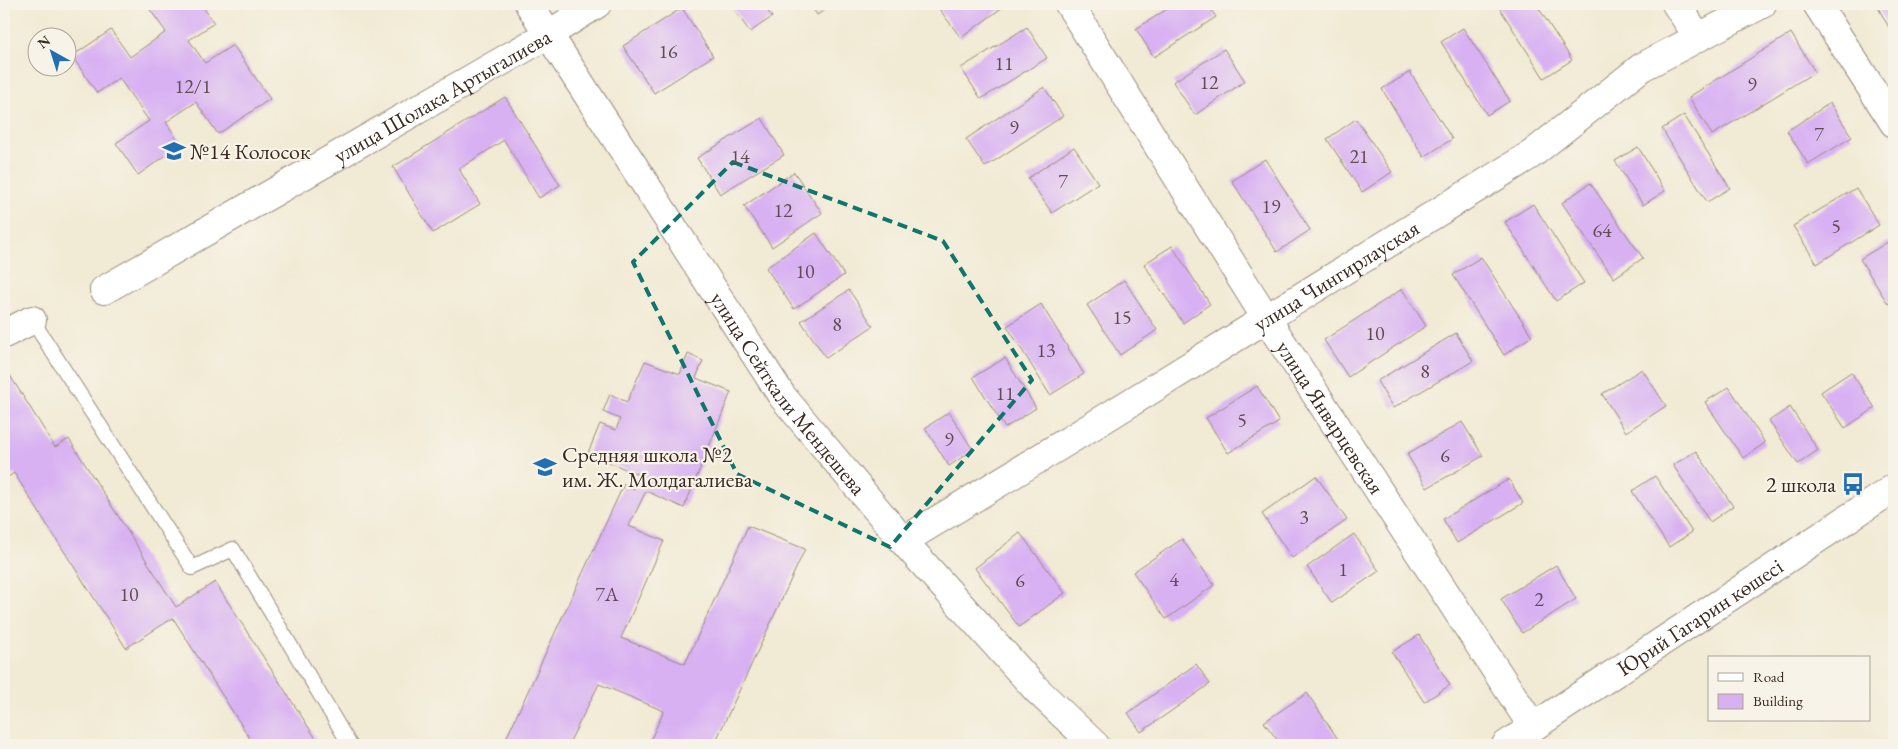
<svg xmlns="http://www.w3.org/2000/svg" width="1898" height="749" viewBox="0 0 1898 749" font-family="'EB Garamond',serif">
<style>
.building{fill:#d8b1f3}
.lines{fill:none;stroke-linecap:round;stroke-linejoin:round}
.lane-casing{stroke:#968a79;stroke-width:16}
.street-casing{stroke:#968a79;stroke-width:30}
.lane{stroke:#fff;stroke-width:14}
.street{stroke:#fff;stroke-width:28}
.marked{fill:none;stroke:#0f766e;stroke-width:4;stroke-dasharray:10 6;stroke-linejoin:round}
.labels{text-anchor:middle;stroke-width:4.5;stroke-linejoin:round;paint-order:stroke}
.number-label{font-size:20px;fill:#624c53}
.street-label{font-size:22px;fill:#3b2a1e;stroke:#f7f3e8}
.poi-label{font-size:22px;fill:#3b2a1e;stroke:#f7f3e8;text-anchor:start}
</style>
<rect width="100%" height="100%" fill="#f7f3e8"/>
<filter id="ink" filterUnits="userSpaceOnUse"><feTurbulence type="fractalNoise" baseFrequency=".02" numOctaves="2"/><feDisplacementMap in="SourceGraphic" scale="10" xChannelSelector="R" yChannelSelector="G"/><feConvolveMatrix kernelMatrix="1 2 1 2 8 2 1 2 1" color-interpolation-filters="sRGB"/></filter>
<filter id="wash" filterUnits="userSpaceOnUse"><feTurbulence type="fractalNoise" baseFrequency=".0096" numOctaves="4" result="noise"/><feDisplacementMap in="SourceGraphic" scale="20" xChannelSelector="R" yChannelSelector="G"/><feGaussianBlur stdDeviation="1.12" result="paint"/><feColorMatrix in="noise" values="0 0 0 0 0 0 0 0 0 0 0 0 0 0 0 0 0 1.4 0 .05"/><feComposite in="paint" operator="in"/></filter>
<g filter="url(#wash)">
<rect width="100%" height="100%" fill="#f1ead4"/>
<g id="blocks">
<g class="building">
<path d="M146,4H201L214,23L189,40L205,63L233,45L270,99L218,134L196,102L166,122L181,145L138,175L116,143L149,121L119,78L97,93L72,56L111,30L130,57L166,32Z"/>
<path d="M730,4H763L772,17L750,32Z"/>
<path d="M810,4H834L817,15Z"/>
<path d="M940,4H1007L961,38L937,6Z"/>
<path d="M1175,4H1207L1216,17L1154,57L1136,29Z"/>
<path d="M1497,4H1536L1572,60L1544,78Z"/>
<path d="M1876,4H1894V29L1891,31Z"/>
<path d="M682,8L713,56L654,93L623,46Z"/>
<path d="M1027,27L1047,58L981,99L961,68Z"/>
<path d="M1463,28L1510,101L1487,115L1441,42Z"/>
<path d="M1791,33L1815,72L1712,135L1689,97Z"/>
<path d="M1224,49L1245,81L1195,115L1173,82Z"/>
<path d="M1410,72L1452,139L1424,157L1382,89Z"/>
<path d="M1044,87L1063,116L985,167L966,139Z"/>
<path d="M505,97L560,185L539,198L504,140L459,169L480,204L433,233L393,167Z"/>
<path d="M1830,103L1852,137L1808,164L1787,131Z"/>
<path d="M1684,115L1730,188L1707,202L1662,129Z"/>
<path d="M762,118L784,155L720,194L697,158Z"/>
<path d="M1356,119L1392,172L1362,192L1327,139Z"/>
<path d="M1074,147L1098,183L1052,213L1028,178Z"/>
<path d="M1638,147L1665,191L1643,205L1615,161Z"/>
<path d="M1265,159L1310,230L1277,252L1232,181Z"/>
<path d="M794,172L822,213L772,247L744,206Z"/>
<path d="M1590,183L1643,258L1614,278L1562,203Z"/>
<path d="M1856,188L1879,225L1817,264L1793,226Z"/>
<path d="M1533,204L1584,283L1556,301L1505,222Z"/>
<path d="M816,233L844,275L794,309L766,268Z"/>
<path d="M1894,238V300L1888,304L1860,259Z"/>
<path d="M1172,246L1210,304L1183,323L1144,264Z"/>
<path d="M1481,257L1532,336L1504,355L1453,275Z"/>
<path d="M1124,280L1157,330L1120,355L1087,305Z"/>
<path d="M1402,289L1426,326L1348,377L1324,340Z"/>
<path d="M849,290L873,326L826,358L801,321Z"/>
<path d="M1041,304L1084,374L1050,395L1007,326Z"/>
<path d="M1456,333L1473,361L1393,408L1377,381Z"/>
<path d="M688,354L703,361L696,378L731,392L684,508L646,491L629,526L664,541L621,638L685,664L748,526L805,549L714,745H648L664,711L599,684L568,745H503L624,484L634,489L639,475L588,453L600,424L616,430L620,419L603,412L610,394L627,402L645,361L680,374Z"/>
<path d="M1005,358L1036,408L1005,428L973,377Z"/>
<path d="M4,366L55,447L69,439L176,607L215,582L320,745H254L173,618L126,648L14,473L4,480Z"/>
<path d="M1642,369L1666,406L1626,432L1602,394Z"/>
<path d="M1851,372L1875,408L1845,428L1821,392Z"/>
<path d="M1257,386L1279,422L1228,453L1206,418Z"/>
<path d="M1729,387L1765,443L1743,458L1705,402Z"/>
<path d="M1790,407L1818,450L1798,464L1769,421Z"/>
<path d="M949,412L973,450L949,466L925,428Z"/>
<path d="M1462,422L1483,456L1427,488L1407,454Z"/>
<path d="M1696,451L1733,506L1710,522L1673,465Z"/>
<path d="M1316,476L1347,520L1292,558L1262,514Z"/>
<path d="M1655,476L1692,532L1669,547L1632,491Z"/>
<path d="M1509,479L1523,503L1457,543L1443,519Z"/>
<path d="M1020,533L1065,593L1019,627L975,568Z"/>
<path d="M1354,534L1379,571L1332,603L1307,567Z"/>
<path d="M1182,539L1214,585L1166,619L1133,572Z"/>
<path d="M1556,565L1576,599L1522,633L1501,599Z"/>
<path d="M1419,635L1450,685L1424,702L1392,652Z"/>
<path d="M1196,664L1210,684L1141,732L1128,713Z"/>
<path d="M1307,693L1342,745H1281L1264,722Z"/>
</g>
</g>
</g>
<g filter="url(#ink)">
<use href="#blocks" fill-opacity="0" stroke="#968a79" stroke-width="1"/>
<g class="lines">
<defs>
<path id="lane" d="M32,320L192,568L233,549L350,745"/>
<g id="street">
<path id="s1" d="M529,4L782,396L903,541L1035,688L1095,745"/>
<path id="s2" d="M1069,4L1266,318L1533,727"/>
<path d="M1676,4L1698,37"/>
<path d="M1817,4L1894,123"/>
<path id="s3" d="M104,290L549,34L597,4"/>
<path d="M4,334L32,320"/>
<path id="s4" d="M903,541L1104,419L1532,154L1642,67L1762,4"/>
<path id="s5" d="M1506,745L1894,488"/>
</g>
</defs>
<use href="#lane" class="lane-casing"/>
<use href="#street" class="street-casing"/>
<use href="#lane" class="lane"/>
<use href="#street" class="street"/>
</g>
</g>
<path class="marked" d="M733,162L943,241L1032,380L890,547L737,474L633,262Z"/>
<defs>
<symbol id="school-bare" viewBox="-9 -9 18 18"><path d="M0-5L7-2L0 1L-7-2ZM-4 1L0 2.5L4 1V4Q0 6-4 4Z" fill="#1f6fb2" stroke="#f7f3e8" stroke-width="2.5" paint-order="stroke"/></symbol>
<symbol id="bus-bare" viewBox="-9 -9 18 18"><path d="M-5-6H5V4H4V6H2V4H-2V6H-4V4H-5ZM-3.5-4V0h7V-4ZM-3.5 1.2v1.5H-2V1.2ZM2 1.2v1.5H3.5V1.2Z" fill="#1f6fb2" stroke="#f7f3e8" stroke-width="2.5" paint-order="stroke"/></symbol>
</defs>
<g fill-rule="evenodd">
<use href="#school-bare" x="158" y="135" width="32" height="32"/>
<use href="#school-bare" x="529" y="451" width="32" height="32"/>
<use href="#bus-bare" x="1837" y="468" width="32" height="32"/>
</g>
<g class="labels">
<g class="number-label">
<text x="668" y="58">16</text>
<text x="1004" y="70">11</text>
<text x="1209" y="89">12</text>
<text x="1752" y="91">9</text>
<text x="193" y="93">12/1</text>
<text x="1014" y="134">9</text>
<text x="1819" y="141">7</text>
<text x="740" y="163">14</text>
<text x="1359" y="163">21</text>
<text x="1063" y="188">7</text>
<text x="1271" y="213">19</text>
<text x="783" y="217">12</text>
<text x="1836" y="233">5</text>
<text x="1602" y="237">64</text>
<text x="805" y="278">10</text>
<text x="1122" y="324">15</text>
<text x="837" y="331">8</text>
<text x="1375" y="340">10</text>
<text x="1046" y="357">13</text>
<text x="1425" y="378">8</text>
<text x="1005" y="400">11</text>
<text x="1242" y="427">5</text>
<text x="949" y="446">9</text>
<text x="1445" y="462">6</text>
<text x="1304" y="524">3</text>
<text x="1343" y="576">1</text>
<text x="1174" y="586">4</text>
<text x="1020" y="587">6</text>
<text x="129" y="601">10</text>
<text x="607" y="601">7А</text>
<text x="1539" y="606">2</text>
</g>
<g class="street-label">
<text dy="8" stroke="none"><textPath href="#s3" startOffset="390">улица Шолака Артыгалиева</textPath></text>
<text dy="8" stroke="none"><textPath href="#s4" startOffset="508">улица Чингирлауская</textPath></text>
<text dy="8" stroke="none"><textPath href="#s1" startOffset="468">улица Сейткали Мендешева</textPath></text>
<text dy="8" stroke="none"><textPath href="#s2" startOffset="489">улица Январцевская</textPath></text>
<text dy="8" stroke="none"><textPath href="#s5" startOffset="232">Юрий Гагарин көшесі</textPath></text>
</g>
<g class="poi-label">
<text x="190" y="159">№14 Колосок</text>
<text x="562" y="462">Средняя школа №2<tspan x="562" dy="25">им. Ж. Молдагалиева</tspan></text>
<text x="1836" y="492" text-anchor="end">2 школа</text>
</g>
</g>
<rect width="1898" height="749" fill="none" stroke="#f7f3e8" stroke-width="20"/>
<rect x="1708" y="656" width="162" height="65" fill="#f7f3e8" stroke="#aca397"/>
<rect x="1718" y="673" width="25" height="8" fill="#ffffff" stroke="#aca397"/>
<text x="1753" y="682" font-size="15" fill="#3b2a1e">Road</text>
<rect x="1718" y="694" width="25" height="15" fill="#d8b1f3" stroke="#aca397"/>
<text x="1753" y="706" font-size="15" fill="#3b2a1e">Building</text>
<g transform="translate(52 52) rotate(321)"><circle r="24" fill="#f7f3e8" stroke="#aca397"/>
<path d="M0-4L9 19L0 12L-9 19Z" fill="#1f6fb2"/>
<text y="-8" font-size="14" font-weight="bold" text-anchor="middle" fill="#3b2a1e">N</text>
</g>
</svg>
